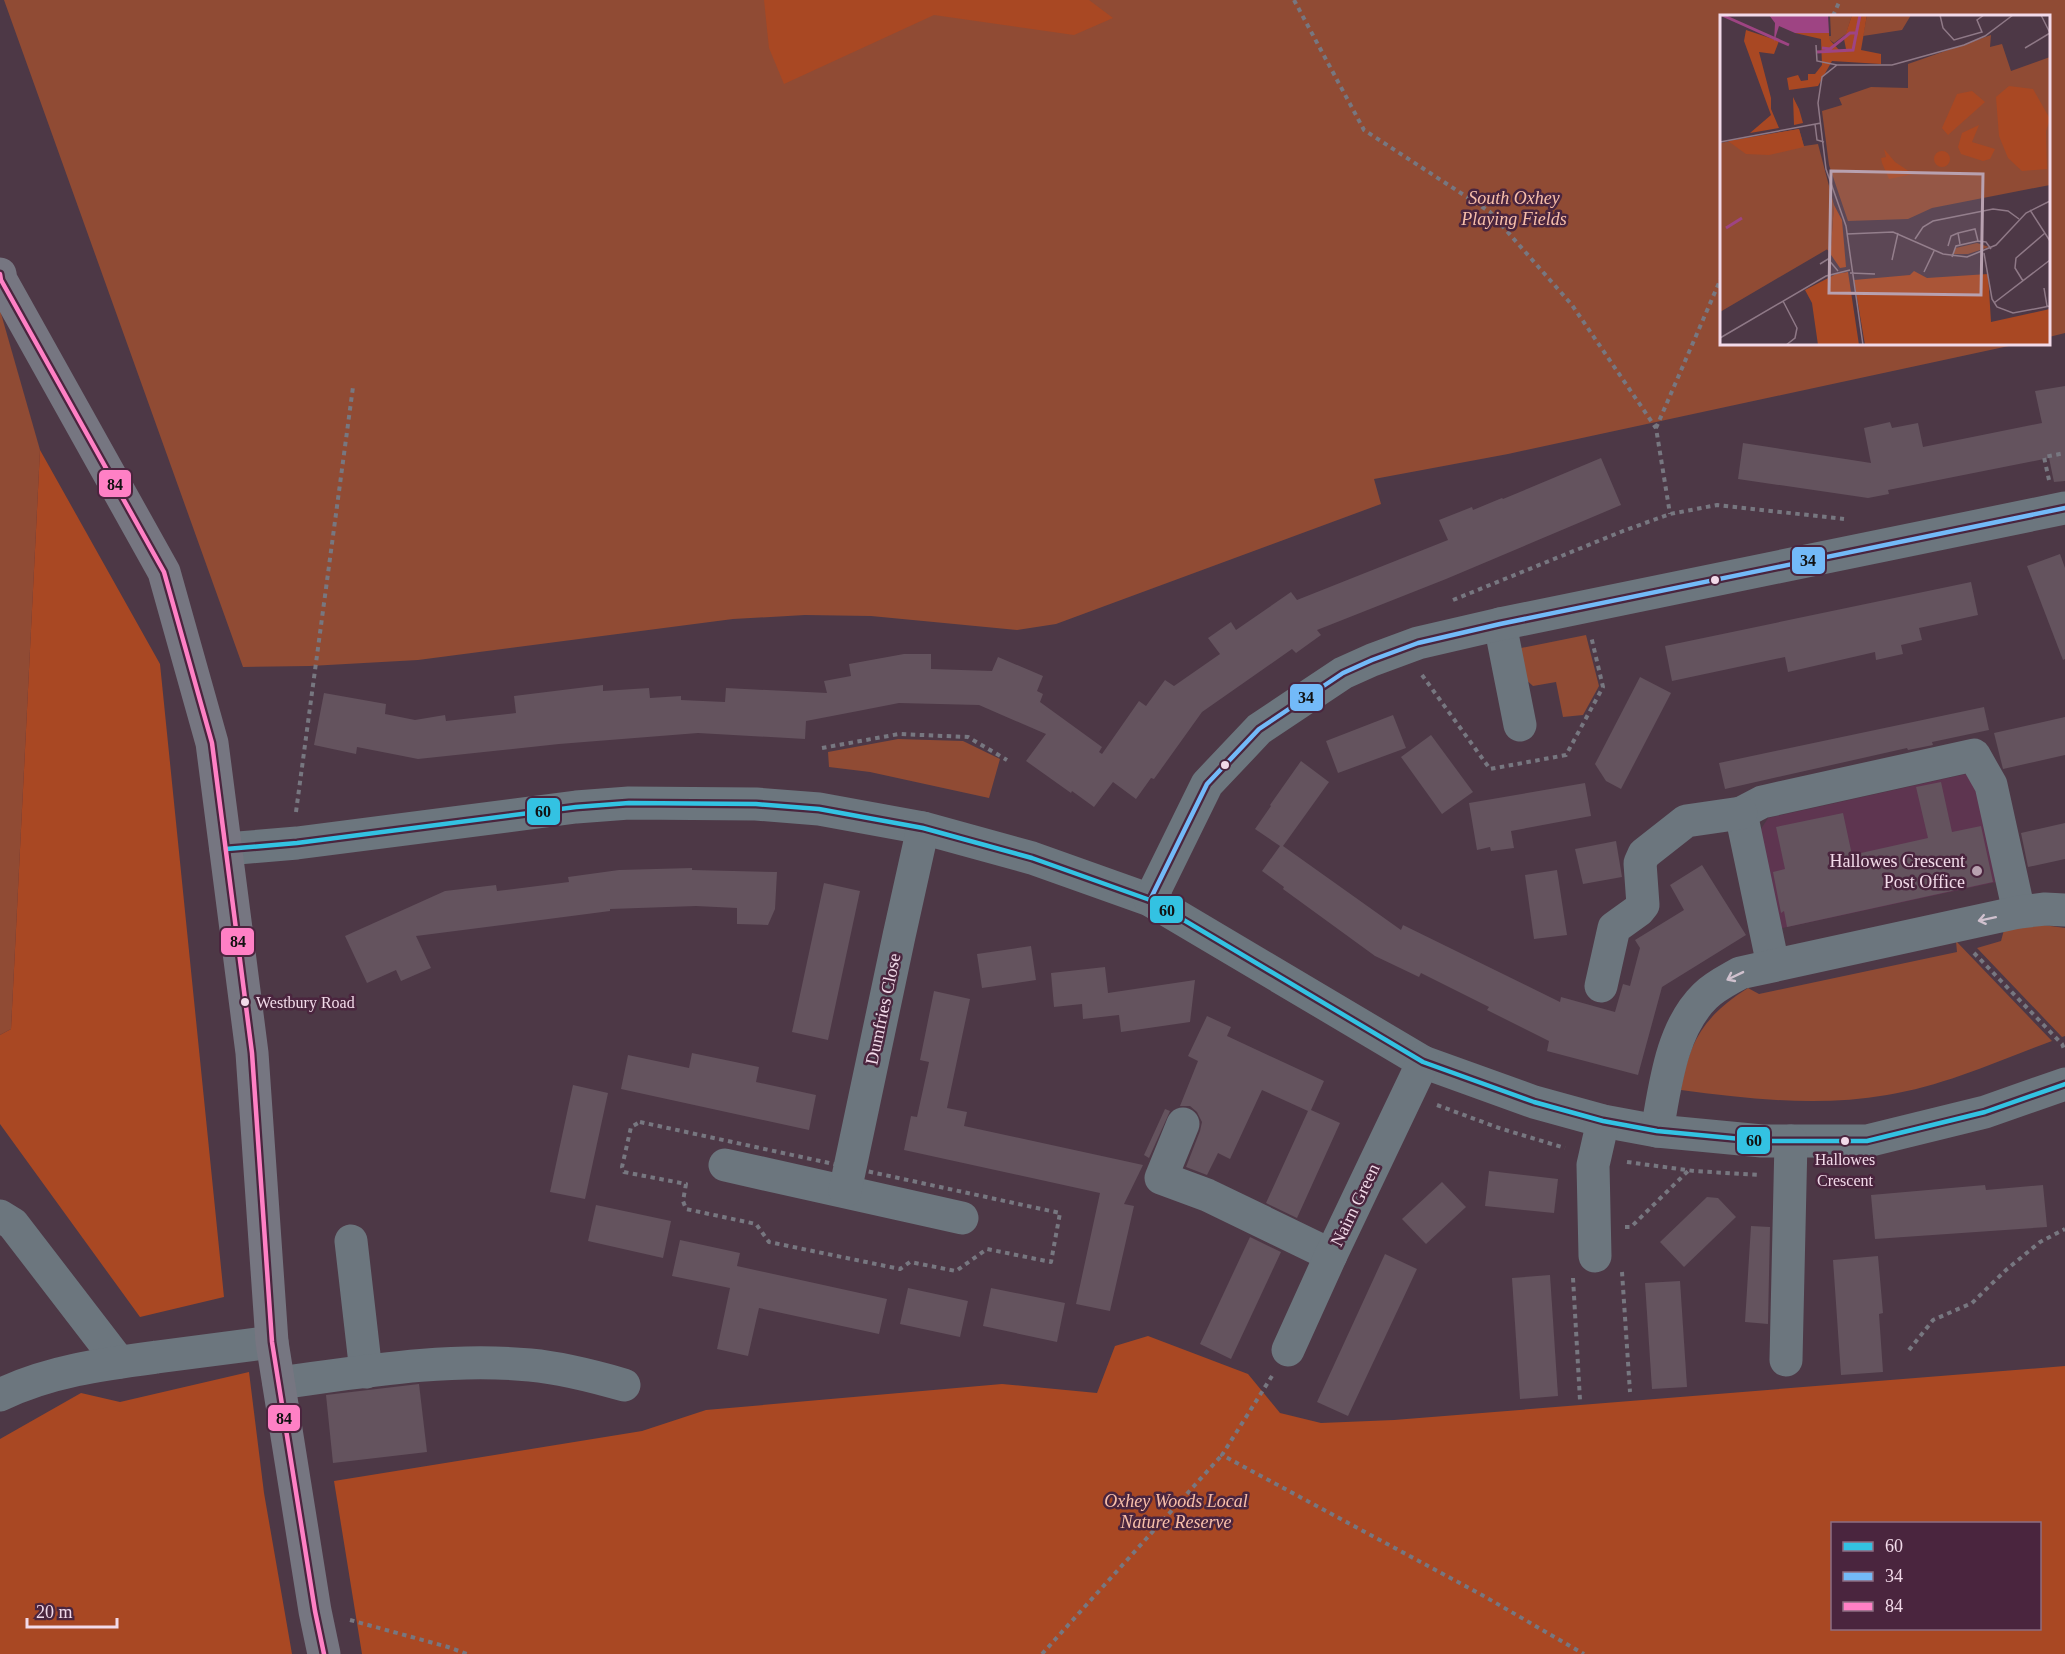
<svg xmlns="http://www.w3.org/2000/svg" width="2065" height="1654" viewBox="0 0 2065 1654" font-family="Georgia,serif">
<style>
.built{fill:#5e3550}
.green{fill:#904b34}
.forest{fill:#a94823;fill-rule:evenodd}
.building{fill:#64535e}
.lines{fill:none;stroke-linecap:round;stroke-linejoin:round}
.path{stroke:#777780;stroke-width:4;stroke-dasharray:4.5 4.5;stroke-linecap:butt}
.minor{stroke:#6c767e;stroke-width:33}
.major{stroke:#767681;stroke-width:33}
.bus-1-casing{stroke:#4a253e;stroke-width:9}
.bus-2-casing{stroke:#4a253e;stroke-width:9}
.bus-3-casing{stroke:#4a253e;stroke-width:9}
.bus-1{stroke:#33c2e2;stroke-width:4.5}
.bus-2{stroke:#73baf8;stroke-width:4.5}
.bus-3{stroke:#ff80c5;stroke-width:4.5}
.oneway{stroke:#d0c1ce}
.bus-dot{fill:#f2dae9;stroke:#4a253e;stroke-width:2}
.poi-dot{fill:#b8a1b0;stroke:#4a253e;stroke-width:2}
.labels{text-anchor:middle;stroke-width:5;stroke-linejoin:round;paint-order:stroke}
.bus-label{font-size:16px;fill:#f2dae9;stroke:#4a253e;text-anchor:start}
.park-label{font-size:18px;font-style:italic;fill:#f8bfaa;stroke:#4a253e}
.poi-label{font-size:18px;fill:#f2dae9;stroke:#4a253e;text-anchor:end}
.street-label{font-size:18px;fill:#f2dae9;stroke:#4a253e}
.inset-river{fill:none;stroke:#9e4483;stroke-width:3}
.inset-road{fill:none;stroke:#8f7987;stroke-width:1.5}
.view{fill:#b8a1b0;fill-opacity:0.15;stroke:#b8a1b0;stroke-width:3}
.inset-edge{fill:none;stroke:#f2dae9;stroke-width:3}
.line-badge{stroke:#4a253e;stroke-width:2}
.pale-badge-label{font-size:16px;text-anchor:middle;font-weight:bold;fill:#111}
</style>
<rect width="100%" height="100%" fill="#4d3846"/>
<path class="built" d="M1966,774L1986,790L2006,880L1773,930L1756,837L1768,818Z"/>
<g class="green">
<path d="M4,0H2065V333L2049,337L2048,16H1722V344H2018L1508,454L1374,479L1381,504L1056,624L1017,630L871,616L805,615L733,619L418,660L310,666L243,667Z"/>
<path d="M0,310L40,450L11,1029L0,1035Z"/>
<path d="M1586,635L1599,686L1583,715L1563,717L1556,682L1533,686L1524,678L1516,649Z"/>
<path d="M898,739L963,741L1000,759L989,798L870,772L829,767L828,752Z"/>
<path d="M2043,925L2065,928V1036L2062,1037L1977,948L2001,941L2004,930Z"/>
<path d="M1956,941L2052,1041C1998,1061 1944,1086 1887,1095C1818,1107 1749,1099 1681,1090C1689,1041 1705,1015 1748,988L1759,994L1957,952Z"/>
</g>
<g class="forest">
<path d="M764,0H1089L1113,18L1074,35L934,15L784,84L769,48Z"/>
<path d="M40,450L160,664L224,1297L140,1317L0,1124V1035L11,1029Z"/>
<path d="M1148,1336L1248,1374L1280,1413L1321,1423L1394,1420L2065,1366V1654H362L334,1481L642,1431L706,1410L1002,1384L1097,1393L1115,1346ZM1832,1524H2040V1628H1832Z"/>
<path d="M249,1372L264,1493L292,1654H0V1439L81,1393L120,1402Z"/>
</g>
<g class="building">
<path d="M2065,386V481L2054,482L2049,458L1888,490L1889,494L1868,498L1738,479L1743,443L1871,463L1864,428L1890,422L1892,428L1918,423L1923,447L2042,423L2035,391Z"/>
<path d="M1601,458L1621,505L1446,579L1317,630L1321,635L1296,653L1292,649L1202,712L1154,779L1151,778L1136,799L1113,782L1094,807L1072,791L1071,793L1026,761L1046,734L979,705L899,703L858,711L806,721L805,739L698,733L559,744L418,759L357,747L356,754L314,745L324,693L386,704L385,714L415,720L445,715L446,721L516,713L514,696L603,685V691L649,688L650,698L681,696V700L725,702L726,688L827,693L824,681L851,676L849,664L904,654H931V669L992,671L998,657L1043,676L1037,691L1043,694L1040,702L1102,747L1099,752L1102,754L1139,701L1146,706L1165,680L1174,686L1220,654L1208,638L1231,622L1236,630L1291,592L1297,600L1448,540L1439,520L1472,507L1473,510L1502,498L1503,499Z"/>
<path d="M2060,554L2065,568V659L2063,660L2027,566Z"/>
<path d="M1971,582L1978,615L1919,628L1922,640L1901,645L1903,654L1876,660L1875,652L1788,672L1785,657L1672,681L1665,646Z"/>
<path d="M1640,677L1671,693L1621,789L1606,781L1595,764Z"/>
<path d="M1984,707L1989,730L1932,742L1933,745L1908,750L1907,748L1725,789L1719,763Z"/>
<path d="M1393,715L1406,748L1338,773L1326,741Z"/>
<path d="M2065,717V755L2003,769L1994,733Z"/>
<path d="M1431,735L1473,792L1442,814L1401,757Z"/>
<path d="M1301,761L1329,782L1283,846L1401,930L1403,925L1560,1002L1561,997L1615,1012L1623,984L1630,986L1640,948L1635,940L1684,910L1670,885L1702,865L1746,935L1662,987L1638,1075L1547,1051L1549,1041L1487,1010L1489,1007L1421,973L1419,977L1375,956L1283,889L1284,887L1262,871L1280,846L1255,829L1271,806L1270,805Z"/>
<path d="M1941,782L1952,832L1981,826L1993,882L1787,927L1784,911L1781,913L1773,872L1785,869L1776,827L1843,813L1852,855L1928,838L1916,787Z"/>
<path d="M1585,783L1591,816L1511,831L1514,848L1491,851L1490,847L1477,850L1469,803Z"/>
<path d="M2065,823V859L2028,867L2021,833Z"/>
<path d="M1616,841L1622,877L1583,884L1575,849Z"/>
<path d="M692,868V870L777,872L775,909L768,925L737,924V908L696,906L610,909V911L416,936L431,968L401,981L396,970L367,983L345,936L445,891L496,885L497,891L569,882L568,877L619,870Z"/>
<path d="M1557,870L1567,935L1534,939L1525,875Z"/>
<path d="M824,883L860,891L828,1040L792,1032Z"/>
<path d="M1031,946L1036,980L982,988L977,954Z"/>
<path d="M1105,967L1108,993L1195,980L1190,1022L1121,1032L1119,1015L1083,1019L1082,1004L1054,1007L1051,973Z"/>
<path d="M934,991L970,999L947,1108L967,1112L964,1126L1143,1165L1124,1204L1134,1206L1110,1311L1076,1304L1100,1193L904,1150L911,1116L917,1117L929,1062L920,1060Z"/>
<path d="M1207,1016L1231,1027L1227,1036L1324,1081L1311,1110L1340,1123L1297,1218L1266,1203L1308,1111L1262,1090L1230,1159L1218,1153L1207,1175L1186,1167L1200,1131L1202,1122L1197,1112L1190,1106H1180L1198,1061L1188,1056Z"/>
<path d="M692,1053L759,1067L756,1082L816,1095L809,1130L621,1089L628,1055L689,1068Z"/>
<path d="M573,1085L608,1093L585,1199L550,1192Z"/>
<path d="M1165,1109L1170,1111L1149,1158L1144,1155Z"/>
<path d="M1489,1171L1558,1179L1554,1213L1485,1206Z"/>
<path d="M1442,1182L1466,1207L1426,1244L1402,1219Z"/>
<path d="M1985,1185L1986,1190L2043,1185L2047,1227L1875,1239L1871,1195Z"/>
<path d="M1707,1197L1718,1198L1736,1217L1684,1267L1660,1242Z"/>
<path d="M596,1205L671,1221L663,1258L588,1241Z"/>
<path d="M1751,1226L1770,1227L1768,1324L1745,1322Z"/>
<path d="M1250,1237L1281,1252L1231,1359L1200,1344Z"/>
<path d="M680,1240L740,1253L737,1266L887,1299L879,1334L759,1308L748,1356L717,1349L730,1288L672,1276Z"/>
<path d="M1385,1254L1417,1269L1348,1416L1317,1402Z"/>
<path d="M1878,1256L1883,1313L1879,1314L1883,1372L1841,1375L1833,1260Z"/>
<path d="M1550,1275L1558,1396L1520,1399L1512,1278Z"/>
<path d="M1680,1281L1687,1387L1652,1389L1645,1283Z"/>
<path d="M908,1288L968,1301L960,1337L900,1324Z"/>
<path d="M991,1288L1065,1303L1057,1342L983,1326Z"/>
<path d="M419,1384L427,1452L333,1463L326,1395Z"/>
</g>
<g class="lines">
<g class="path">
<path d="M1294,0L1364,130L1490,212L1572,305L1656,428L1670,514"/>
<path d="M1833,16L1840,0"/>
<path d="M1656,428L1722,276"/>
<path d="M2049,480L2044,457L2065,453"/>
<path d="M1453,600L1623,531L1670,514L1717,505L1844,519"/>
<path d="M1422,675L1490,769L1566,755L1603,687L1591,636"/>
<path d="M822,748L899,734L968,737L1007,760"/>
<path d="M296,812L353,387"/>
<path d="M1974,953L2062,1044L2065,1051"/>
<path d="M1437,1105L1499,1128L1565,1148"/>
<path d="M640,1122L1060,1213L1051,1262L987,1249L956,1271L910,1262L900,1269L769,1242L756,1224L686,1209L683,1201L686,1184L624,1172L622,1167L631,1127Z"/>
<path d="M1627,1162L1694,1171L1759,1175"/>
<path d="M1625,1227H1631L1688,1171"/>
<path d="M1622,1272L1630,1392"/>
<path d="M1573,1278L1580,1400"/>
<path d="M1909,1350L1933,1320L1972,1303L2006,1270L2040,1242L2065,1229"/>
<path d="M1272,1376L1222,1455L1482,1595L1584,1654"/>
<path d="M350,1620L448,1647L467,1654"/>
<path d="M1042,1654L1222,1455"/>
</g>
<g class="minor">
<path d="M1500,624L1520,725"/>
<path d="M226,849L297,843L576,807L629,803L756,804L819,809L923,828L1032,858L1150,900L1423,1062L1534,1102L1603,1121L1657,1131L1762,1141H1867L1985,1112L2065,1084"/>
<path d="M1150,900L1207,784L1259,729L1343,673L1372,660L1418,643L1500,624L2065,508"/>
<path d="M1773,965L1741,813L1762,802L1974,755L1991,785L2019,912"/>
<path d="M1601,986L1614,928L1639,910L1643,905L1640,863L1644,854L1686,821L1741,813"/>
<path d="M1183,1124L1161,1178L1207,1195L1331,1255"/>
<path d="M1657,1131C1665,1087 1671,1029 1705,996C1715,986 1728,980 1740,973L2019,912L2045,909L2065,910"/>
<path d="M725,1165L962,1218"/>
<path d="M845,1191L899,936L923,828"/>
<path d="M0,1216L13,1224L119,1362"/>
<path d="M351,1241L366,1372"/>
<path d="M1595,1256L1593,1165L1603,1121"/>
<path d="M1288,1350L1331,1255L1423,1062"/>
<path d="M1786,1360L1791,1141"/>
<path d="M279,1383C361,1372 446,1357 530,1365C562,1368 593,1376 624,1385"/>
<path d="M0,1395C49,1371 104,1364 157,1357C196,1352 234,1347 272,1342"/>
</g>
<path class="major" d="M0,274L1,280L164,572L212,743L252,1053L272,1342L315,1611L324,1654"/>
<defs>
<path id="bus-1" d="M226,849L297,843L576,807L629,803L756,804L819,809L923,828L1032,858L1150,900L1423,1062L1534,1102L1603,1121L1657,1131L1762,1141H1867L1985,1112L2065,1084"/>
<path id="bus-2" d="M1150,900L1207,784L1259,729L1343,673L1372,660L1418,643L1500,624L2065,508"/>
<path id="bus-3" d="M0,274L1,280L164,572L212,743L252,1053L272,1342L315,1611L324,1654"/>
</defs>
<use href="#bus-1" class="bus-1-casing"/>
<use href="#bus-2" class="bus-2-casing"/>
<use href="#bus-3" class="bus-3-casing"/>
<use href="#bus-1" class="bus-1"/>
<use href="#bus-2" class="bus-2"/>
<use href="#bus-3" class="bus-3"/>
</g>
<defs><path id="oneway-shaft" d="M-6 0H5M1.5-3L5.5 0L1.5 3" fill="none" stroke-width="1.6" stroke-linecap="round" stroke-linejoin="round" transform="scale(1.5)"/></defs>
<g class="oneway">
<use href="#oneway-shaft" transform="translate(1987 919) rotate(168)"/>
<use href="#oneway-shaft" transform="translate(1735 976) rotate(154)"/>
</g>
<g class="bus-dot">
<circle cx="1715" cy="580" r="5"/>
<circle cx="1225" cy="765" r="5"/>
<circle cx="245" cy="1002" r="5"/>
<circle cx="1845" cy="1141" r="5"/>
</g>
<circle class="poi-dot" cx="1977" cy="871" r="6"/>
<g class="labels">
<g class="bus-label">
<text x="256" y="1008">Westbury Road</text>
<text x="1845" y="1165" text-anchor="middle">Hallowes<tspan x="1845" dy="21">Crescent</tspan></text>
</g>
<g class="park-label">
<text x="1514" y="204">South Oxhey<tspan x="1514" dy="21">Playing Fields</tspan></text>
<text x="1176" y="1507">Oxhey Woods Local<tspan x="1176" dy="21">Nature Reserve</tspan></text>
</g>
<g class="poi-label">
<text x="1965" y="867">Hallowes Crescent<tspan x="1965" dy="21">Post Office</tspan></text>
</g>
<g class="street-label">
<text transform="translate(883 1009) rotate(-78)" y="6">Dumfries Close</text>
<text transform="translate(1355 1205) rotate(-64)" y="6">Nairn Green</text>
</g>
</g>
<g transform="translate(1720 15)">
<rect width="330" height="330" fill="#4d3846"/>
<path d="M110,0H132L126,19L114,28L110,25V32L106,21H111ZM147,0H191L182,15L143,21ZM271,20L270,32L282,29L291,56L330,42V170L212,193L188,204L128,206L109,150L102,96L122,90L119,83L151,72L188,73V49ZM79,114L84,131L98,129L114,190L111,232L0,297V128ZM257,228L269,232L248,239H233L236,233Z" fill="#904b34"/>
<path d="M132,0H147L141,35L161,39V49L112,46L98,71L69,75L67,63L78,60L81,66L88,65V59H95L102,50L101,24L75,18H109V24L120,36L126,34L124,24ZM26,15L59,26L54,39L39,37L51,83V94L59,113L30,118L51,100L24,26ZM289,71L313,74L330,104L326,116L327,154L302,156L288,143L279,121L276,82ZM252,76L265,87L228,120L222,113L237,79ZM73,82L79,94L83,108L74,110ZM259,110L252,127L275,134L270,144L263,146L241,139L238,132L242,118ZM79,114L84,132L49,140L26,139L8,126ZM164,134L175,147L193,159L169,164L162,148L161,143L166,142ZM214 144a8 8 0 1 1 16 0a8 8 0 1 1-16 0ZM114,190L122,205L126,252L120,253L107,234L111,232ZM194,256L207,263L268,259L271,307L330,294V330H145L134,265L190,260ZM128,257L139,330H98L92,288L85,275L116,259Z" fill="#a94823"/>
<path d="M49,0H108L109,18H75L59,11L54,27L55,8Z" fill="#9e4483"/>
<path class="inset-river" d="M2,0L69,30M102,33L110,34L130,18H138M97,37L133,35L140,0M6,213L22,203"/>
<path class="inset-road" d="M220,0L223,13L234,25L262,17L257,5L264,0M321,0L330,18M96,30L97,46L117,50M305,33L330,18M95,109L97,125L104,127M0,127L101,108M310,195L330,226M127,219L173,217L223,239L247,242L276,230L306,198L330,186M195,224L203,212L213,206L273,194L288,196L299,204M240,229L238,218L255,214L258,226M228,231L231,221L238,218M264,238L272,284L277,292L293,298L330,291M232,242L236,231L258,226L266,227L271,234M172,245L178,218M100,249L108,244L118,256M204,257L214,236M130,258L155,259M303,266L295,253L296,243L325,218M324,273L327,291M63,286L77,313L75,323L66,330M274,288L330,245M0,323L106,261L130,255M143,330L126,211L106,154L98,88L102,62L117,50H172L244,30L265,21L293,0"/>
<path class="view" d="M111,156L263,159L261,280L109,278Z"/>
<rect width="330" height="330" class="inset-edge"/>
</g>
<g class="line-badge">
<rect x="98" y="469" width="34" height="29" rx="6" fill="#ff80c5"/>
<rect x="1791" y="546" width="35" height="29" rx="6" fill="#73baf8"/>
<rect x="1289" y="683" width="35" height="29" rx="6" fill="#73baf8"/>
<rect x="526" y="797" width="35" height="29" rx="6" fill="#33c2e2"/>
<rect x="1149" y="895" width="35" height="29" rx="6" fill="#33c2e2"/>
<rect x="220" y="927" width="35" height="29" rx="6" fill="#ff80c5"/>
<rect x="1736" y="1126" width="35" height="29" rx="6" fill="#33c2e2"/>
<rect x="267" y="1404" width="34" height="28" rx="6" fill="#ff80c5"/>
</g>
<g class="pale-badge-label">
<text x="115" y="490">84</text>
<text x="1808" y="566">34</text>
<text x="1306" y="703">34</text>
<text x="543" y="817">60</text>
<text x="1167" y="916">60</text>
<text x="238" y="947">84</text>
<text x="1754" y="1146">60</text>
<text x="284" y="1424">84</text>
</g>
<rect x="1831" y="1522" width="210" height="108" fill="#4a253e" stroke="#8d6d82" stroke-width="1.5"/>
<rect x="1843" y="1542" width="30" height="9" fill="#33c2e2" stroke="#8d6d82" stroke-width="1.5"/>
<text x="1885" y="1552" font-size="18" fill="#f2dae9">60</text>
<rect x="1843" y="1572" width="30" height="9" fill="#73baf8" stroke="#8d6d82" stroke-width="1.5"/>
<text x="1885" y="1582" font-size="18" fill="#f2dae9">34</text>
<rect x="1843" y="1602" width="30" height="9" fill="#ff80c5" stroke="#8d6d82" stroke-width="1.5"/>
<text x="1885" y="1612" font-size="18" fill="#f2dae9">84</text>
<path d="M27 1618v9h90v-9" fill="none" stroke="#f2dae9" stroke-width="3"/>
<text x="36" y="1618" font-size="18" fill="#f2dae9" stroke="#4a253e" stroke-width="4.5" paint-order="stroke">20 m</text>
</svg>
